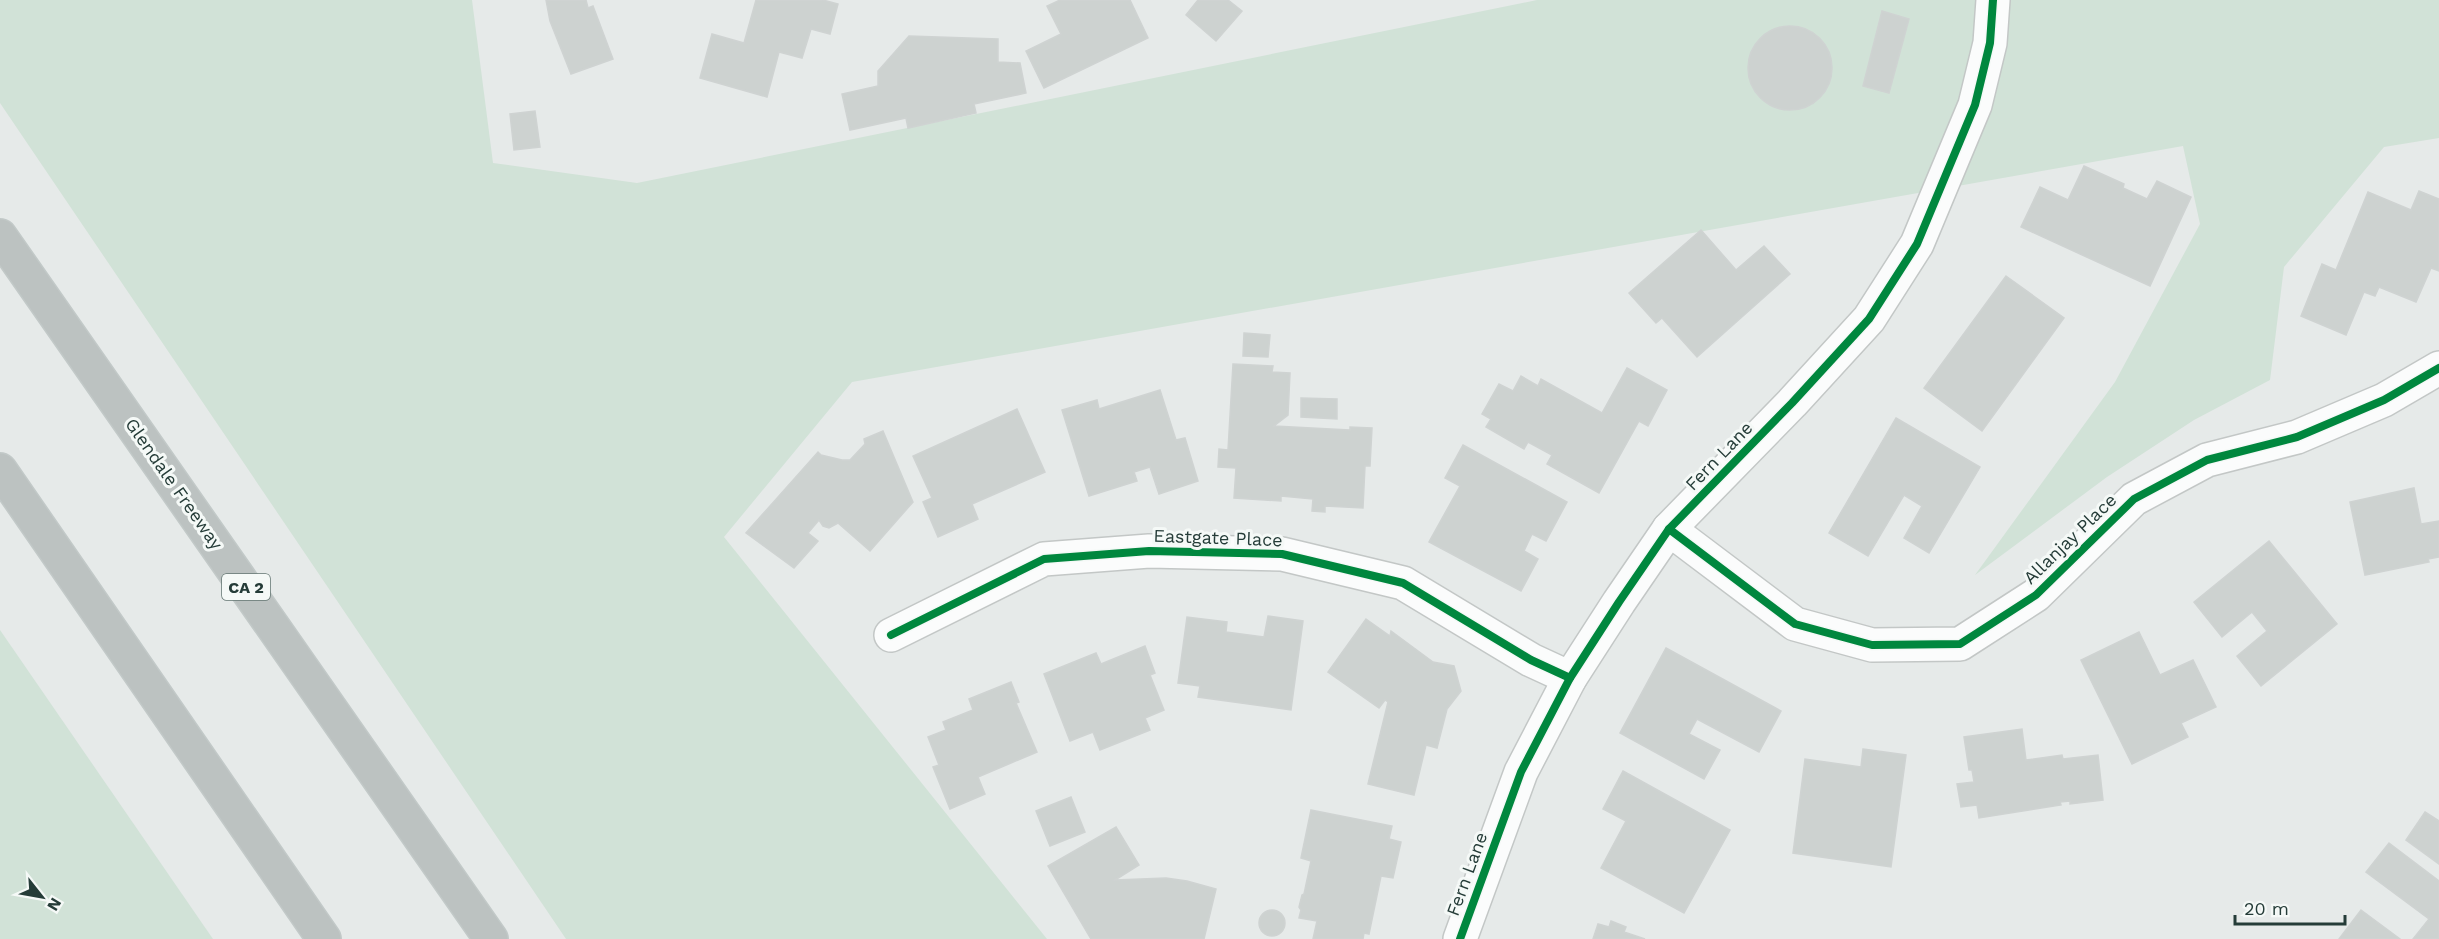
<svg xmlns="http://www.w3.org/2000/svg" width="2439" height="939" viewBox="0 0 2439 939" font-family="'Work Sans',sans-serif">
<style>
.green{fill:#d1e2d7}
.building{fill:#cdd2d0;stroke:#cfd3d2;stroke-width:1.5}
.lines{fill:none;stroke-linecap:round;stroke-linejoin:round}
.minor-casing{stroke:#c3c7c6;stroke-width:36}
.highway-casing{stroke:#c2c9c8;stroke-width:36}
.minor{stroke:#fbfcfc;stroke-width:33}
.highway{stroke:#bcc2c1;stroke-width:33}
.cycleway-casing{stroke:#f5f9f7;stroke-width:11}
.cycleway{stroke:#00873e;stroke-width:8}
.labels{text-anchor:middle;stroke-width:6;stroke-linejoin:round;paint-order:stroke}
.shield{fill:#f5f9f7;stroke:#637571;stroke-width:1.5}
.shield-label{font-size:16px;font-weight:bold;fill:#253c38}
.street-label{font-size:18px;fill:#253c38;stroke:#f5f9f7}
</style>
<rect width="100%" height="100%" fill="#e6eae9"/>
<g class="green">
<path d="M0,0H472L493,163L637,183L1537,0H2439V138L2384,147L2284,267L2270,380L2194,420L2107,477L1975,575L2115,382L2200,224L2183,146L852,382L724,537L1047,939H566L0,103Z"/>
<path d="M0,630L213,939H0Z"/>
</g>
<g class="building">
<path d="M546,0H586L588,8L593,6L613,59L571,74L550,21Z"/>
<path d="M756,0H823L838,4L830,34L811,29L802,58L779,52L767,97L700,78L712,34L744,43Z"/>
<path d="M1060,0H1130L1148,38L1044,88L1026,51L1061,34L1047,6Z"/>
<path d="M1198,0H1228L1242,11L1216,41L1186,15Z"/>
<path d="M1882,11L1909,19L1889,93L1863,86Z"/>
<circle cx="1790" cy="68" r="42"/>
<path d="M909,36L998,39V62L1020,63L1026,93L974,104L976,113L908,128L906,118L850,130L842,94L878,86V71Z"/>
<path d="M535,111L540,147L514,150L510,114Z"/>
<path d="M2084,166L2124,184L2123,188L2147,199L2157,181L2191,197L2150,286L2021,227L2040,187L2068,200Z"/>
<path d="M2419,191L2439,199V271L2431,268L2416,302L2379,287L2375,296L2364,292L2346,335L2301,316L2322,264L2336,270L2368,192L2411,210Z"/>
<path d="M1701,230L1736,270L1764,246L1790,274L1697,357L1662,318L1656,323L1629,293Z"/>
<path d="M2006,276L2064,318L1982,431L1924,388Z"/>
<path d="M1244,333L1270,335L1268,357L1243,356Z"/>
<path d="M1233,364L1273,366L1272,372L1290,373L1288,415L1274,426L1350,430V427L1372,428L1370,466H1365L1363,508L1325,506V512L1312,511L1313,499L1281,496V501L1234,498L1236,468L1218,467L1219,449L1228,450Z"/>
<path d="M1627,368L1667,390L1648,426L1639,421L1599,493L1547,464L1552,455L1528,442L1524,449L1486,427L1491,419L1482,414L1499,384L1513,391L1521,376L1538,386L1541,379L1602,413Z"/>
<path d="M1160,390L1176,440L1185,438L1198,481L1159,494L1150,467L1134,472L1137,481L1089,496L1062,410L1097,400L1099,409Z"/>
<path d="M1301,398L1337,399V419L1301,417Z"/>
<path d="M1017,409L1045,472L972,504L978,519L938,537L923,502L932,498L913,456Z"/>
<path d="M1896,418L1980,467L1929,553L1904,538L1922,506L1904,495L1868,556L1829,533Z"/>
<path d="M883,431L913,502L870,551L838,523L829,528L823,526L819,520L808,533L818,541L794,568L746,533L818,452L821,455L842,460H850L865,444L864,439Z"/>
<path d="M1463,445L1567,502L1546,541L1532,534L1524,551L1538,559L1521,591L1429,542L1460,486L1445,478Z"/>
<path d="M2414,488L2421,524L2439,521V557L2428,559L2429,562L2365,575L2350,502Z"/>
<path d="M2269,541L2337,624L2261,686L2237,656L2267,631L2252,612L2222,637L2194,602Z"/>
<path d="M1268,616L1303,621L1291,710L1198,697L1200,686L1178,683L1187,617L1227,622L1226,632L1264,637Z"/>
<path d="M1366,619L1390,636L1391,631L1433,662L1454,666L1461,691L1447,709L1437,748L1426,745L1414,795L1368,784L1388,702L1385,700L1379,708L1328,672Z"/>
<path d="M2139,632L2160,675L2193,660L2216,707L2181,723L2188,737L2132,764L2081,660Z"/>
<path d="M1145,646L1155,673L1150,675L1164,710L1145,718L1150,730L1100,750L1093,732L1070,741L1044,674L1096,653L1101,664Z"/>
<path d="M1666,648L1781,711L1759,752L1697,719L1689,734L1720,750L1704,779L1620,733Z"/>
<path d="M1011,682L1019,702L1016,703L1037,752L978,777L985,794L950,809L933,767L939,765L928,737L946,730L943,722L973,710L969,699Z"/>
<path d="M2022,729L2026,760L2062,755L2063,759L2098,755L2103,800L2070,804V801L2060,802L2061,805L1979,818L1977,805L1961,807L1957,784L1974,782L1972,770H1969L1964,737Z"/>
<path d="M1863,749L1906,755L1891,867L1793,853L1805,759L1861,767Z"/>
<path d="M1623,771L1730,830L1684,913L1601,868L1626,821L1603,809Z"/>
<path d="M1071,797L1085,832L1050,846L1036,811Z"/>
<path d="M1311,810L1392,826L1389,839L1401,842L1393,878L1381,876L1369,934L1364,933L1363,939H1313L1317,921L1299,918L1301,910L1299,907L1302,895L1304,894L1311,861L1301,858Z"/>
<path d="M2425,812L2439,821V864L2406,840Z"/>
<path d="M1116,827L1139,865L1115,880L1166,878L1187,881L1216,889L1204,939H1091L1048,866Z"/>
<path d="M2389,843L2439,881V939H2413L2429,919L2366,872Z"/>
<path d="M2361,910L2400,939H2339Z"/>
<circle cx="1272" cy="923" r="13"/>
<path d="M1611,921L1626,927L1624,932L1645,939H1593L1598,924L1609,927Z"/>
</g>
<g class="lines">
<defs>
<g id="minor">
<path d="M1669,529L1795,624L1872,645L1960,644L2036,595L2134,499L2207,460L2297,437L2384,400L2439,368"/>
<path d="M891,635L1044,559L1149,551L1282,554L1403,583L1531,660L1570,678"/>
<path d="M1460,939L1521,772L1570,678L1619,602L1669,529L1792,403L1869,319L1917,244L1975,105L1990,43L1993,0"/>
</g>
<g id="highway">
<path d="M0,236L491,939"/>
<path d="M0,470L324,939"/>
</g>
</defs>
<use href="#minor" class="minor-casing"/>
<use href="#highway" class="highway-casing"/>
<use href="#minor" class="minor"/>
<use href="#highway" class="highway"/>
<defs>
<g id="cycleway">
<path d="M1669,529L1795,624L1872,645L1960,644L2036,595L2134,499L2207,460L2297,437L2384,400L2439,368"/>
<path d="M891,635L1044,559L1149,551L1282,554L1403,583L1531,660L1570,678"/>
<path d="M1460,939L1521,772L1570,678L1619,602L1669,529L1792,403L1869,319L1917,244L1975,105L1990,43L1993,0"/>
</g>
</defs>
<use href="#cycleway" class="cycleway-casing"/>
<use href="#cycleway" class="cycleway"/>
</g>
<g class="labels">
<rect class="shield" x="222" y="574" width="48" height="26" rx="4.5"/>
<g class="shield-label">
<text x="246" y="593">CA 2</text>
</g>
<g class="street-label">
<text transform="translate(1719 456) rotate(-46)" y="6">Fern Lane</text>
<text transform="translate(174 484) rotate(55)" y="6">Glendale Freeway</text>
<text transform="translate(1218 538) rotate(2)" y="6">Eastgate Place</text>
<text transform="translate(2070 539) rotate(-44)" y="6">Allanjay Place</text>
<text transform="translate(1467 874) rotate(-70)" y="6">Fern Lane</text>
</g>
</g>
<g transform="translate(42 897) rotate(121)" stroke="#f5f9f7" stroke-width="4.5" paint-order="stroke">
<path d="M0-4.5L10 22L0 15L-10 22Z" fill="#253c38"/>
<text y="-9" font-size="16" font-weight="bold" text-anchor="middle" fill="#253c38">N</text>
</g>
<path d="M2235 915v9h110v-9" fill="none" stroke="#253c38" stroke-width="3"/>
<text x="2244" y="915" font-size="18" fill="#253c38" stroke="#f5f9f7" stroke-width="4.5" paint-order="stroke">20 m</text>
</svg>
